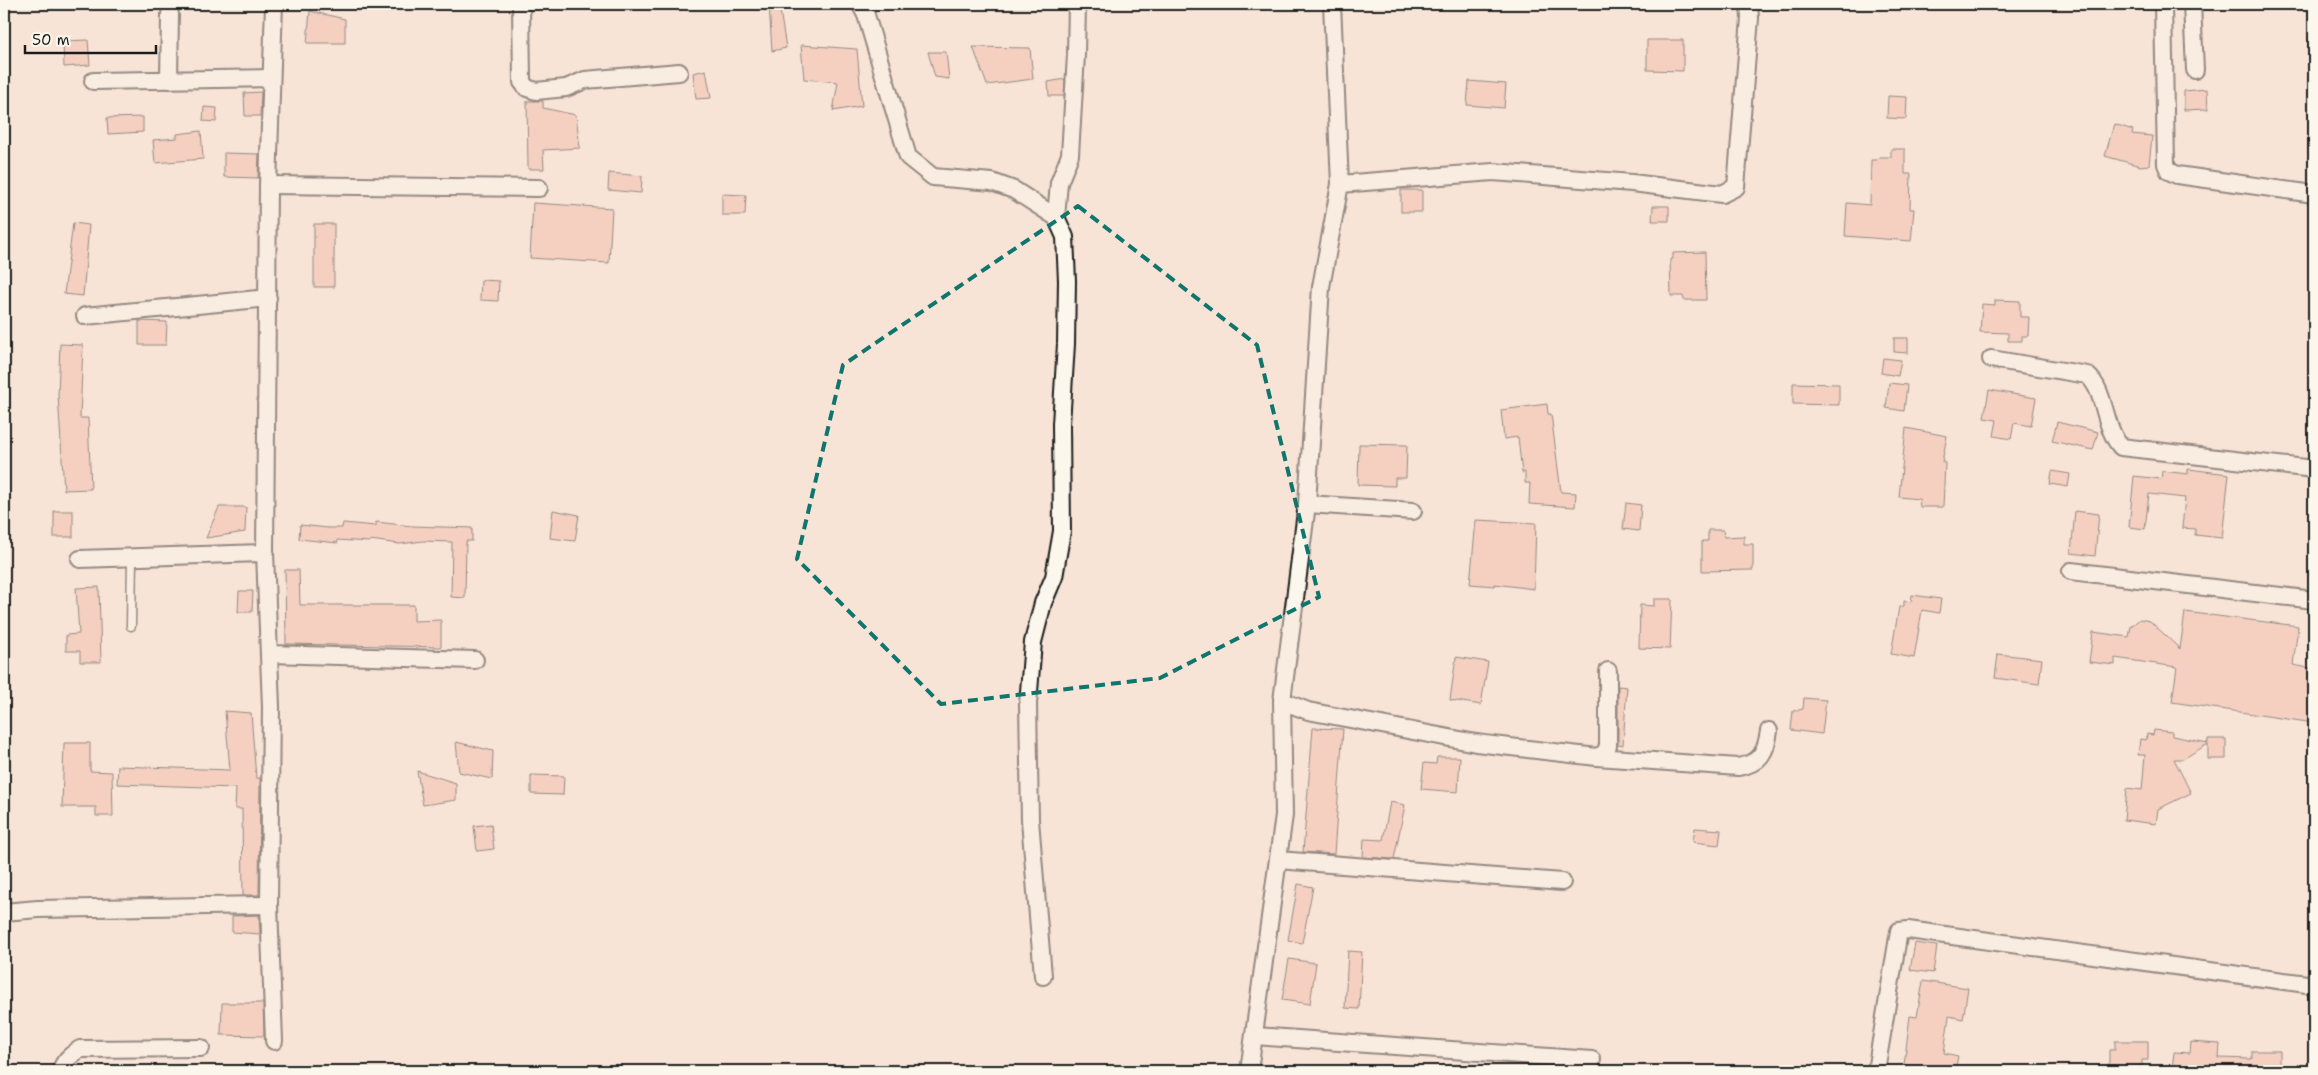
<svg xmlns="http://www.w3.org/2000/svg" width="2318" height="1075" viewBox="0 0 2318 1075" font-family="'Shantell Sans',sans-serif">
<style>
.building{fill:#f1b9a7;stroke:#1c1c1c}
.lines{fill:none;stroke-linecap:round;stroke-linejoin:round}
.lane-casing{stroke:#1c1c1c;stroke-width:11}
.street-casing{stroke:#1c1c1c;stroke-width:20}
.lane{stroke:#fbf7ec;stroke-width:8}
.street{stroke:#fbf7ec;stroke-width:16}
.marked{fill:none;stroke:#0f766e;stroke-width:4;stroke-dasharray:10 6;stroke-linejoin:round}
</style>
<rect width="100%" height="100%" fill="#f8e4d7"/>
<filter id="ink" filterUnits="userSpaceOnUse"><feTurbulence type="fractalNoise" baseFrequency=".02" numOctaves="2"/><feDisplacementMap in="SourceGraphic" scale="10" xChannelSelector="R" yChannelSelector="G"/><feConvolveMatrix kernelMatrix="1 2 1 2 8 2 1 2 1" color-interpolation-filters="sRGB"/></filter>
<g filter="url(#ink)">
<g class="building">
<path d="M769,4H779L786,48L772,51Z"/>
<path d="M310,11L345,19V43H307Z"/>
<path d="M88,40L90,65L64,67L63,41Z"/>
<path d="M1647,40H1683V71L1647,70Z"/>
<path d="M801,45L857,49L862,106L833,111L838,82L804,79Z"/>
<path d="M973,47L1030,48L1033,79L987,85Z"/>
<path d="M928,52H946L949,79L935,77Z"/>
<path d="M706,70L711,98L696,99L693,73Z"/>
<path d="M1065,79L1064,96H1049L1048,82Z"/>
<path d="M1469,81L1506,84L1504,108L1467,105Z"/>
<path d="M2207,89L2208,109L2184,110V91Z"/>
<path d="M261,92L260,116H245L244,93Z"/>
<path d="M1888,96L1907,97L1906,119L1887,118Z"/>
<path d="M527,101H543V108L576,115L580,148L543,150L544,169H528Z"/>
<path d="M204,107L217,108L216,122L203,121Z"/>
<path d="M143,117V132L108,134L107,118Z"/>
<path d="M2114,124L2133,130L2132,134L2152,136L2149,165L2140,166L2105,156Z"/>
<path d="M201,131L203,159L155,163L153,140L177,138V134Z"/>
<path d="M1891,149H1905V174H1911L1910,209H1914L1911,241L1845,236L1847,203L1870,205L1871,160H1877L1879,157H1891Z"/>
<path d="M224,153L259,154L258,178L224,177Z"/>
<path d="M609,173L642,176L641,193L608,190Z"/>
<rect x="1401" y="190" width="21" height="22"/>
<path d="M722,194L746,195L745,215H722Z"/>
<path d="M533,203L612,208L609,263L530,258Z"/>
<path d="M1653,206H1669V221H1652Z"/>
<path d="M73,223L89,225L83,296L64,294Z"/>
<rect x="314" y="224" width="20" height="63"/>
<path d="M1705,252L1706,300H1684L1683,296H1671L1670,259H1673V253Z"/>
<path d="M481,280L499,281L498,301L480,300Z"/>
<path d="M1995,300L2020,301V317H2029L2028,336H2022V341H2008V333L1980,332L1982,304L1995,305Z"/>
<path d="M139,321L167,322L166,345H139Z"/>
<path d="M1894,338H1908V353L1894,352Z"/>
<path d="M60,344L83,345L80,418H88L91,489L64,490L58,395Z"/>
<path d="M1883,358L1901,360L1898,376L1881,373Z"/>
<path d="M1793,383L1839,384V405L1793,404Z"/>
<path d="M1889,383L1907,385L1904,411L1886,408Z"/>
<path d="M1989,390L2036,398L2031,426L2014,423L2011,439L1994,436L1997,420L1984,418Z"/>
<path d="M1547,404L1548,414H1551L1561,492L1576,493L1575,507L1529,504L1530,483H1525V472L1522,473L1518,437L1504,439L1501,410Z"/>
<path d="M2057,422L2098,432L2093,450L2052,441Z"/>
<path d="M1906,428L1947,436L1942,462L1945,463L1943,507H1920L1919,499L1899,497Z"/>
<path d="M1359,444L1407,445L1406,478H1395V486L1358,485Z"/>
<path d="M2188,469L2229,474L2222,538L2195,535V529L2182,528L2185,498L2149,494L2145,529L2129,527L2134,476L2161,479L2162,471L2188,474Z"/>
<path d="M2052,471L2070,474L2068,487L2050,484Z"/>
<path d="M1626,503L1641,505L1639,531L1623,529Z"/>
<path d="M219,507H246L245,532L206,538Z"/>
<path d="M553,510L579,515L575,541L550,538Z"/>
<rect x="54" y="511" width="19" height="26"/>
<path d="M2075,511L2099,514L2095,556L2071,553Z"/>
<path d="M1476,520L1536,523L1534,589L1495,584V586L1470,584Z"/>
<path d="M376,522L412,526L472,528V541H466L465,598L451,597L452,542L423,541L400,544L370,540V542L337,540L338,543L299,539L300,525L328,528H342L343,523L376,526Z"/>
<path d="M1708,530H1723L1724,537L1744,536V544H1753V570L1702,571V541H1708Z"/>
<path d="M285,570H299L300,605H414V621L441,620V647L286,644Z"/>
<path d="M99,587L101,662H80V651H66V635L79,634L76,588Z"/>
<path d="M239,591H253L252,612H238Z"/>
<path d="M1912,595L1941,599L1939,613L1922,610L1914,658L1891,654L1899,607L1904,606V601L1911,602Z"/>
<path d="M1654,599H1672L1670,649L1639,648L1640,605L1654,606Z"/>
<path d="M2185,612L2298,626L2293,665L2314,669V723L2172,702L2177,667L2115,658V665L2089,662L2093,632L2129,637L2131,626L2140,619L2150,621L2180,649Z"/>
<path d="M1998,654L2042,659L2039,684L1995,678Z"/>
<path d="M1456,657L1488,662L1481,705L1450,700Z"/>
<path d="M1618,686L1627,687L1623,745L1618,744Z"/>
<path d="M1804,698L1826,700L1822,734L1791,730L1793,711L1803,709Z"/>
<path d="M225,711L251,713L256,778H260L259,895H243L242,809H235L236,788L117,784L118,766L230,770Z"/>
<path d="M1313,728L1343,729L1334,854L1303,852Z"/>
<path d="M2154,730L2172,732V736L2208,743V739H2226V759H2208V744L2183,759H2174L2191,793L2158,809L2156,824L2124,820L2127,788L2142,790L2145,755H2138L2140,739L2146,740L2147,734L2153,735Z"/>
<path d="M456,742L493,751L492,779L459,772Z"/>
<path d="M64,743H90V771L112,772L113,816H96V807H62Z"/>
<path d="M1437,757H1460L1458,792L1421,789L1424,763L1436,764Z"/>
<path d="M417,771L456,783V800L423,805Z"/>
<path d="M531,775L564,776L563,795L531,794Z"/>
<path d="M1390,802L1405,805L1394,859L1363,857L1364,839L1383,840Z"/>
<path d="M491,824L494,849L477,851L474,826Z"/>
<path d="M1695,828L1721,830L1719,845L1693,842Z"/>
<path d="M1298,884L1313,887L1302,943L1288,940Z"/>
<path d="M259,915L260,934L232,932V916Z"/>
<path d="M1915,943L1937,946L1933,973L1910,970Z"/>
<path d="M1348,951L1362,952L1359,1009L1345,1008Z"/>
<path d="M1289,959L1316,963L1310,1004L1282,1000Z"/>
<path d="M1923,981L1968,988L1963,1019L1949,1016L1944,1053L1958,1056L1955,1071L1904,1065L1910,1016L1917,1017Z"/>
<path d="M222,1003H263L264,1036L221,1035Z"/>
<path d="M2115,1041H2148V1060H2142V1066L2130,1067V1071H2109V1050H2115Z"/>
<path d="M2191,1042L2220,1044L2219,1058L2252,1059V1051H2280V1071H2172L2174,1052L2190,1053Z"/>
</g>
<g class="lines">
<defs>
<path id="lane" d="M131,626L132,558"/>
<g id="street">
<path d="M274,4L268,185L265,553L271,707L269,905L274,1041"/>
<path d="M521,4L522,82L527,88L536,91L566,88L585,80L679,72"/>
<path d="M860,4L866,15L908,157L933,177L992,182L1014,190L1056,217L1065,237L1067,281L1066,344L1061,424L1062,531L1054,577L1043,603L1033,642L1028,704L1030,820L1043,976"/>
<path d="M2163,4L2166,164L2169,171L2177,175L2314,194"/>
<path d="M2192,4L2195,70"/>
<path d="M169,80L170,14"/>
<path d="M93,81L271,78"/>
<path d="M1340,184L1493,172L1632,183L1722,194L1736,187L1750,18L1749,4"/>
<path d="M268,185L539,188"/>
<path d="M1056,217L1059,183L1070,155L1076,55L1077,4"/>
<path d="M85,316L268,298"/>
<path d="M1991,359L2087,375C2106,390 2103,427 2121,447L2314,469"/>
<path d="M1307,504L1413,511"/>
<path d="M80,559L265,553"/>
<path d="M2071,571L2314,600"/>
<path d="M269,654L475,660"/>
<path d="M1282,701L1308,711L1476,743L1597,757L1605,753L1608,746V671"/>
<path d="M1597,757L1738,767C1760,764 1766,752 1769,731"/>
<path d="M1278,860L1562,882"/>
<path d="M4,912L38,909L269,905"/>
<path d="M1255,1036L1592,1060"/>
<path d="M61,1071C63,1061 71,1055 80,1049L201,1048"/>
<path d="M1249,1071L1284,815L1282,701L1307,504L1321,287L1340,184L1332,4"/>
<path d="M1876,1071L1899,931L1908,930L2314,985"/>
</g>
</defs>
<use href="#lane" class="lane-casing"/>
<use href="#street" class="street-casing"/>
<use href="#lane" class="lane"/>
<use href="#street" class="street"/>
</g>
</g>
<path d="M0 0H2318V1075H0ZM1078,206L1257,345L1319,597L1160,678L941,704L797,559L843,365Z" fill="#f8e4d7" fill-opacity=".55" fill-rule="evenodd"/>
<path class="marked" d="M1078,206L1257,345L1319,597L1160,678L941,704L797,559L843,365Z"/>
<rect width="2318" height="1075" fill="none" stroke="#fbf7ec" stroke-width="20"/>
<rect x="10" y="10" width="2298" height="1055" fill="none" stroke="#1c1c1c" stroke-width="2" filter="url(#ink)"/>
<path d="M25 45v8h131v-8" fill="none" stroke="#1c1c1c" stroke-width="2.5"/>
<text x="32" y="45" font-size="15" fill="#1c1c1c" stroke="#fbf7ec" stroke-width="4" paint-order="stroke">50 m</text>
</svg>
